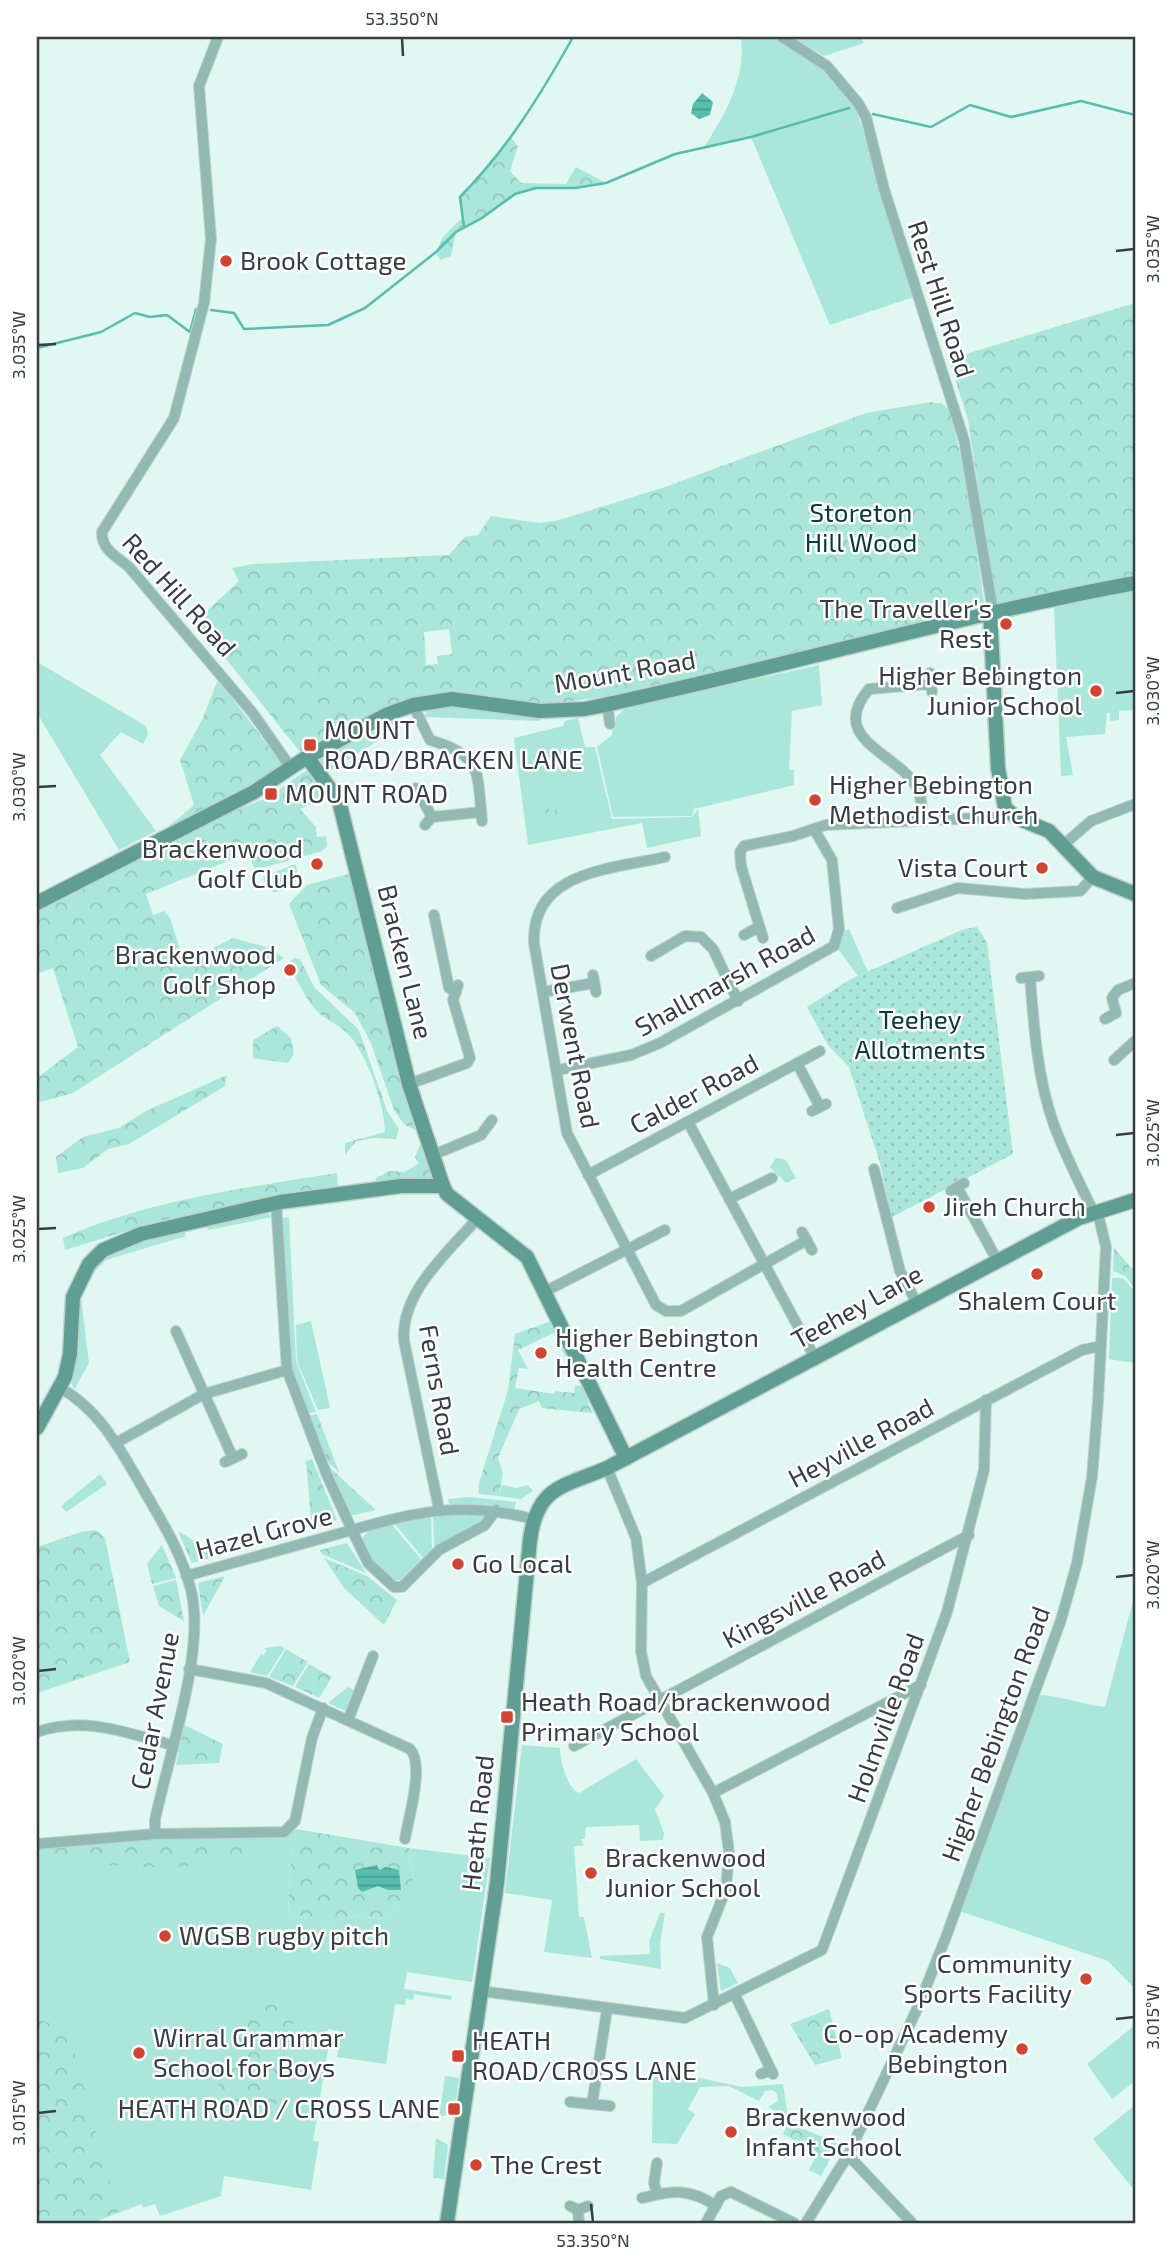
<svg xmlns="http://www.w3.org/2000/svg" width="1172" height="2260" viewBox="0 0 1172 2260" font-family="'Exo 2',sans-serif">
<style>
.green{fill:#aae6da}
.forest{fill:url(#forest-crowns);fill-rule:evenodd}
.garden{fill:url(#garden-dots)}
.water{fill:url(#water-rules)}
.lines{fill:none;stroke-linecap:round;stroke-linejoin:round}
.stream{stroke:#57bdac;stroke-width:2.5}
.street-casing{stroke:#bfd2ce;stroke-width:12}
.secondary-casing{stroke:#bfd2ce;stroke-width:17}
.street{stroke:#92bab2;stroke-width:10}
.secondary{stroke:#609e93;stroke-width:14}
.ticks{fill:none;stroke:#363f3d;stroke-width:2.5}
.poi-dot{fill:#d14431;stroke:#fff;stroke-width:2.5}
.labels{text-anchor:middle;stroke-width:5;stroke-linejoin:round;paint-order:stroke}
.poi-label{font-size:26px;fill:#363f3d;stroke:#fff;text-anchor:start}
.street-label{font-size:26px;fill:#363f3d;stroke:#fff}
.park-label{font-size:26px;fill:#0a3b34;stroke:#fff}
.neatline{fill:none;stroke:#363f3d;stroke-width:2.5}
.ticks-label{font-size:18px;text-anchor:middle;fill:#363f3d}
</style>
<defs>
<pattern id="forest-crowns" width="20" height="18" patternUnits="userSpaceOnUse" patternTransform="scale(1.75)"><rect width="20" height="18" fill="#aae6da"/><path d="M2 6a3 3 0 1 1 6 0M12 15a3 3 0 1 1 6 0" fill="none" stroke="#93c6bc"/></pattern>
<pattern id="garden-dots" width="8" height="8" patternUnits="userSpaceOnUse" patternTransform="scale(1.75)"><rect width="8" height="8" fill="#aae6da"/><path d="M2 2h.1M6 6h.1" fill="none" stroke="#93c6bc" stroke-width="1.8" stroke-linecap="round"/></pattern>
<pattern id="water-rules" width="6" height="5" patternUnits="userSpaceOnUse" patternTransform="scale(1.75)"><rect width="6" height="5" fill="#57bdac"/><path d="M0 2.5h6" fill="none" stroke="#499b8d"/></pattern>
</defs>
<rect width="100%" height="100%" fill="#e1f7f2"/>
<g class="green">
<path d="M741,37C750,37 760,35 768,37C800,42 837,83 856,108L914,297L830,325L751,137L703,149C725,114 746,80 741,37Z"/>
<path d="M791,37H861L864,43L824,56Z"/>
<path d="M1135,591V710L1119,711V720L1110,721V713H1107L1105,734L1066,737L1073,775L1061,776L1054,606Z"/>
<path d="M37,662L146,726L148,734L143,744L121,732L100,755L156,831L119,850L37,713Z"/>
<path d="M819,665L822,705L792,711L789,770H794V785L698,808L701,836L647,848L642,823L528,845L514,738L563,726L565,721L578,718L585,747H595L612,819L692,817L698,809L695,807L692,816L613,817L597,747L612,735L613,724L616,723V717L625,708Z"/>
<path d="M455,703L538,716L540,721L424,717L428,708Z"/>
<path d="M401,717L395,730L328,772L322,769L320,759L325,755Z"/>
<path d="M849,929L868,972L858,976L838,949L844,931Z"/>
<path d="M776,1158L786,1160L796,1178L786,1183L770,1167Z"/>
<path d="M265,1211L273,1217L208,1230L206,1222Z"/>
<path d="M289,1217L296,1361L316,1412L307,1413L291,1374L282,1218Z"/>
<path d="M183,1228L186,1236L106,1260L91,1275C106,1242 152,1237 183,1228Z"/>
<path d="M1112,1278H1123L1135,1292V1363L1109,1359Z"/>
<path d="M81,1297L89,1363L74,1390L70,1378L76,1306Z"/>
<path d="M311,1321L330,1408L318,1410L297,1361L296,1325Z"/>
<path d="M100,1474L107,1484L66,1512L61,1506Z"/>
<path d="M502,1485L517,1488L528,1485L533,1491L521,1499L499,1496Z"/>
<path d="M469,1497L516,1502L514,1510L494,1505L449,1504L448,1499Z"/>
<path d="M433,1514H482L485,1516L484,1520L434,1549Z"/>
<path d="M431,1515L432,1551L423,1558L394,1523Z"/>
<path d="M392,1525L421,1559L404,1579L396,1581L374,1565L362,1538L370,1530Z"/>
<path d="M1135,1593V1989L1108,1961L956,1910L1034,1696C1049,1692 1084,1705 1105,1707Z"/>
<path d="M281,1646L285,1648L267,1676L250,1672L261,1654L264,1655L267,1650L264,1648Z"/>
<path d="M348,1687L357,1692L351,1708L346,1711L328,1703Z"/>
<path d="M522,1745L560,1748C560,1761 567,1788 579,1793L636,1759L664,1796L655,1809L664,1833L663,1840L640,1841L639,1825L586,1827L585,1839H581L584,1846H574L579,1917H584L592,1958L544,1952L552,1900L505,1893Z"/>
<path d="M294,1829L308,1831L292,1842L288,1913L326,1922L354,1916L387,1919L413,1881L409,1848L490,1858L472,1982L407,1972L404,1989L452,1996L451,2000L414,1994L413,2000L406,1999L405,2005L395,2004L386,2064L337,2057L340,2031L328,2029L326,2047L314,2046L328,2049L313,2141L319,2142L311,2190L224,2176L221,2196L160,2216L155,2204L143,2208L141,2204L92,2223H37V1848Z"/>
<path d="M660,1913H665L660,1943L661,1969L600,1959V1956L650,1954L649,1941Z"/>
<path d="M717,1963L730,1968L738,1983L721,1991Z"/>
<path d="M1135,2025V2081L1112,2099L1087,2064Z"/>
<path d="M653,2068L742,2087L783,2084L788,2118L768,2107L778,2101L777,2093L772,2090L765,2091L759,2101L729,2086L700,2087L688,2109L695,2114L677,2144L652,2143Z"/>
<path d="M445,2076L459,2078L454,2113L439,2117Z"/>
<path d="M1135,2105V2191L1093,2139Z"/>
<path d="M436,2138L448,2145L444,2179L433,2178Z"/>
</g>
<g class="forest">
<path d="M510,137L518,146L510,171L521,183L566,184L576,167L606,183L575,188H536L515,194L482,218L456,232L451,256L440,260L436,252L443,237L462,218L460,197Z"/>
<path d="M1135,303V579L996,605L968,420L949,359Z"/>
<path d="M931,402L942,404L950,410L968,489L985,609L618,695L541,705L462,692L415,698L354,722L300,752L196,621L239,581L232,568L253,564L449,555L465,537L478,535L491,516L540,523L559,520L665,487L866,413ZM449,629L452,654L437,656L438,664L426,665L424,632Z"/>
<path d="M217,682L221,683L284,767L172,832L169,826L194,805L180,760L202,720Z"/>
<path d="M305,771L310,772L327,797L300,809L316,827L317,837L326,836L327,846L322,851L255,870L248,853L146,894L153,915L164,911L170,918L182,955L205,952L233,938L269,948L284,958L73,1093L37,1103V1078L78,1047L53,968L37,974V910L220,817L269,797Z"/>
<path d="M540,802L550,810H559L563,816L542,829L535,823L530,808Z"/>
<path d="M295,864L299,875L291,889L274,892L266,887L263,877Z"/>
<path d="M352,873L417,1120L415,1130L404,1124L394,1110L371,1043L355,1013L321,985L289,904L307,885Z"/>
<path d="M294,958L300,959L314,987L359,1030L387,1111L399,1129L396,1139L374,1138L356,1141L345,1155V1143L385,1132C385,1106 367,1055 349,1035C340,1025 327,1021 318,1012C308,1002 301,988 294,975L296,973L288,963Z"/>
<path d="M277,1026L291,1038L294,1054L288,1063L253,1058V1040Z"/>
<path d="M227,1075L225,1086L129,1144L108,1149L83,1168L58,1173L56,1157L83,1137L119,1128L146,1111Z"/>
<path d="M421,1142L434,1172L433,1179L427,1183L376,1185V1178L389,1171L405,1172L419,1163L415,1157Z"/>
<path d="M337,1173L338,1188L292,1193L159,1221L65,1250L63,1238C149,1200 245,1188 337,1173Z"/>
<path d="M1114,1248L1135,1272V1289L1125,1276L1113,1271Z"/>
<path d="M551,1321L567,1355L565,1356L553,1333L518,1350L528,1369L519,1368L515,1388L555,1394V1391L574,1393L575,1385L583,1387L592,1413L542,1408L539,1401L519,1409L498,1458L503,1473L499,1496L479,1494V1483L508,1390L515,1334Z"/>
<path d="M317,1414L339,1472L326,1460L308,1416Z"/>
<path d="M312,1459L337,1520L312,1529L306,1461Z"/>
<path d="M328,1466L376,1510L349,1516Z"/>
<path d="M96,1530L105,1538L130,1662L37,1693V1547L81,1532Z"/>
<path d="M178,1531L220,1556L192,1563Z"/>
<path d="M347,1543L366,1573L322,1554L320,1550Z"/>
<path d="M162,1545L176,1578L152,1584L147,1564Z"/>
<path d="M324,1558L367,1576L397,1600L384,1625L344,1588Z"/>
<path d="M225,1576L203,1616L198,1583Z"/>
<path d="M176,1580L184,1621L159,1606L153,1586Z"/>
<path d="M286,1649L308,1662L293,1686L269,1677Z"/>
<path d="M309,1664L332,1677L319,1698L295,1687Z"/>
<path d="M184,1725L223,1744L219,1763L176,1765Z"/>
<path d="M308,1831L409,1848L413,1881L408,1905L395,1907L387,1919L354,1916L326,1922L288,1913L292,1842Z"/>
<path d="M236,1836L240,1845L246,1847L248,1854C180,1878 104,1863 37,1859V1848L156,1837Z"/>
<path d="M258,2003C276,2003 285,2003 296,2018C280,2039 285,2079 282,2105L261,2101L223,2112L215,2094L238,2029Z"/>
<path d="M829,2009L842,2058L815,2065L790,2024Z"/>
<path d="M37,2019L68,2030L118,2212L88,2223H37Z"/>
<path d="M788,2123L836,2142L837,2145L821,2176L809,2170L818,2153L783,2134Z"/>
</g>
<path class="garden" d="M977,927L987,942L1013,1154L892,1217L880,1163L849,1067L828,1045L807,1007L851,979L964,929Z"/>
<g class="water">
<path d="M702,93L713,102L710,115L699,119L691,113L693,104Z"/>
<path d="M377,1865L379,1870L386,1867L399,1870L401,1890H388L378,1886L362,1892L358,1888L355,1870Z"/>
</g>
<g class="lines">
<g class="stream">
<path d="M873,114L931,127L970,105L1011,117L1081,101L1135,115"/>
<path d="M464,227L460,197C507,150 541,94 573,37"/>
<path d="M211,310L234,313L244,329L328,325L365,308L436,252L456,232L482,218L515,194L536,188H575L606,183L675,154L751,137L849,108"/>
<path d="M37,348L101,332L135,313L150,317L167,315L190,332L196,309"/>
</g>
<defs>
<g id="street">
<path d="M218,37L199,86L211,239L204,303L174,418L102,532C101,549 117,557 129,567L252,712L291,768"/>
<path d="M782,37L827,66L858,103L866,117L884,189L964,440L993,611"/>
<path d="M930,673L932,692"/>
<path d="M607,704L610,724"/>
<path d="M413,705L430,740C483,756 477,772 482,821"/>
<path d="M416,788L432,817L481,812"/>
<path d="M922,820C922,810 922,797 917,788C899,753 826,740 869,689L931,684"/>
<path d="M425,825L432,817"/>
<path d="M1062,846L1091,821L1135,804"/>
<path d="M665,857C612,869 531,871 534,943L567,1133L656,1305L666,1311H681L807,1240"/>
<path d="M897,908L958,888L1025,894L1080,891L1093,877"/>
<path d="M434,915L449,988L456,992"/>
<path d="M744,935L757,928"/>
<path d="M763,938L741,866L740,852L744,846L793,836L826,825L1002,817L1009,813"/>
<path d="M651,956L685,936L701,937L713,949L738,1001"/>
<path d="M593,975L596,992"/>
<path d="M1030,977C1034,1026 1037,1078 1054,1125C1065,1155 1080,1184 1094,1213"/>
<path d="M1021,978L1039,976"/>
<path d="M543,992L594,983"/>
<path d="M1105,1019L1116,1013L1112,998L1118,990L1135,983"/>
<path d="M1114,1060L1135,1041"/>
<path d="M797,1063L820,1107"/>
<path d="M558,1070L631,1055L660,1043L834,946L839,929L832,860L814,829"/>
<path d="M409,1084L467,1063L470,1058L453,1000L458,985"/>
<path d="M812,1111L826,1104"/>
<path d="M688,1122L815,1358"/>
<path d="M433,1155L481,1135L492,1120"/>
<path d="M874,1169L900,1271L916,1302"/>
<path d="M588,1175L820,1051"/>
<path d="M957,1187L997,1260"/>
<path d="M951,1191L964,1183"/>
<path d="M729,1199L772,1178"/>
<path d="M802,1232L812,1250"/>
<path d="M544,1292L665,1230"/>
<path d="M176,1331L233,1458"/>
<path d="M60,1388C96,1407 118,1445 138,1480C158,1515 181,1550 191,1590C206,1651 168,1757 155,1820V1834"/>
<path d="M116,1443L204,1394L287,1370"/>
<path d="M225,1462L242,1454"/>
<path d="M607,1468L636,1538L642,1583L641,1651L646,1676L713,1793L725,1822L729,1852L726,1889L707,1937L714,2005"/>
<path d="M439,1509L404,1341C400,1293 448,1252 477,1219"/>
<path d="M496,1510L485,1525L439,1550L402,1587H394L368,1563L352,1530C420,1511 463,1501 533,1519"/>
<path d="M186,1576L352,1530L326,1473L287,1370L276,1202"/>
<path d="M642,1583L1082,1350L1101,1346"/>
<path d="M189,1669L266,1683L410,1749C425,1765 408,1819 405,1839"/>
<path d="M348,1720L373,1656"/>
<path d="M37,1732C85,1716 124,1732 172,1745"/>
<path d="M574,1746L969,1535"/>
<path d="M713,1793L921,1685"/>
<path d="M37,1844L155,1834L284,1832L295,1821L312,1738L323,1708"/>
<path d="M481,1991L685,2018L822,1950L947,1612L984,1470L986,1400"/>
<path d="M735,1995L773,2074"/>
<path d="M761,2074L771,2070"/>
<path d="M570,2102L610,2106"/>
<path d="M592,2104L607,2010"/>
<path d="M657,2194L654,2183L657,2163"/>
<path d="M642,2198C671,2190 690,2188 716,2206"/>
<path d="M570,2206L578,2210L588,2206"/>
<path d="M578,2210L579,2223"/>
<path d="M706,2223L721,2196L731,2192L794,2223"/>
<path d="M806,2223L848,2155"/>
<path d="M912,2223L848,2155L918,2007L946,1937L1061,1620L1077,1563L1092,1477L1098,1401L1106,1247L1098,1214"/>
</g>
<g id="secondary">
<path d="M990,612L998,768L1005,808L1017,818L1049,831L1093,877L1135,894"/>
<path d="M307,757L339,801L409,1084L443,1186"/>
<path d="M37,903L254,792L307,757L388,714L413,705L452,699L540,711L585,709C769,671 950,617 1135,583"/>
<path d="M37,1428L65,1377L70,1354L73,1297L89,1264L103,1250L141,1234L280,1202L401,1186H443L447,1194L527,1257L626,1458"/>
<path d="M447,2223L497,1883L530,1540C537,1486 563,1487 607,1468L1079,1218L1135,1200"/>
</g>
</defs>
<use href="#street" class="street-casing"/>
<use href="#secondary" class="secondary-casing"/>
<use href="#street" class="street"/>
<use href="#secondary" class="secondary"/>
</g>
<path class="ticks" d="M402,38L403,56M1116,251L1134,249M38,345L56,344M1116,693L1134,691M38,787L56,786M1116,1135L1134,1133M38,1229L56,1228M1116,1577L1134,1575M38,1671L56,1669M1116,2019L1134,2017M38,2113L56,2111M591,2204L593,2222"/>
<g class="poi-dot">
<circle cx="226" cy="261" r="7"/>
<circle cx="1006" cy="624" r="7"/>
<circle cx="1096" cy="691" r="7"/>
<rect x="303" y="738" width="14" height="14" rx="3.5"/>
<rect x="264" y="787" width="14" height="14" rx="3.5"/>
<circle cx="815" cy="800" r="7"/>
<circle cx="317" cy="864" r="7"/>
<circle cx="1042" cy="868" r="7"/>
<circle cx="290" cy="970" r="7"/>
<circle cx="929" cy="1207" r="7"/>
<circle cx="1037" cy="1274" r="7"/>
<circle cx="541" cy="1353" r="7"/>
<circle cx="458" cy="1564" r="7"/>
<rect x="500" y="1710" width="14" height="14" rx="3.5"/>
<circle cx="591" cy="1873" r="7"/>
<circle cx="165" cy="1936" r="7"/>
<circle cx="1086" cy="1979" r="7"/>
<circle cx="1022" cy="2049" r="7"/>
<circle cx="139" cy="2053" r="7"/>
<rect x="451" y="2049" width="14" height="14" rx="3.5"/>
<rect x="447" y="2102" width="14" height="14" rx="3.5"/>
<circle cx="731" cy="2132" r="7"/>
<circle cx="476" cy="2165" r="7"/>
</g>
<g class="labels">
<g class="poi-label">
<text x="240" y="270">Brook Cottage</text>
<text x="992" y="618" text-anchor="end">The Traveller's<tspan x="992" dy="30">Rest</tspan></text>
<text x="1082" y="685" text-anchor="end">Higher Bebington<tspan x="1082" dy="30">Junior School</tspan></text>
<text x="324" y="739">MOUNT<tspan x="324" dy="30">ROAD/BRACKEN LANE</tspan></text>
<text x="829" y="794">Higher Bebington<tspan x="829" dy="30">Methodist Church</tspan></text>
<text x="285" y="803">MOUNT ROAD</text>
<text x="303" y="858" text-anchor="end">Brackenwood<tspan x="303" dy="30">Golf Club</tspan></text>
<text x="1028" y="877" text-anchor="end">Vista Court</text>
<text x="276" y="964" text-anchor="end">Brackenwood<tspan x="276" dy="30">Golf Shop</tspan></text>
<text x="943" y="1216">Jireh Church</text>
<text x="1037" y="1310" text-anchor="middle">Shalem Court</text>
<text x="555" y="1347">Higher Bebington<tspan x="555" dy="30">Health Centre</tspan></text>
<text x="472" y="1573">Go Local</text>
<text x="521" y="1711">Heath Road/brackenwood<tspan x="521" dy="30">Primary School</tspan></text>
<text x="605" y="1867">Brackenwood<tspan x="605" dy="30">Junior School</tspan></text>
<text x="179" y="1945">WGSB rugby pitch</text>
<text x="1072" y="1973" text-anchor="end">Community<tspan x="1072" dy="30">Sports Facility</tspan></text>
<text x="1008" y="2043" text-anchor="end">Co-op Academy<tspan x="1008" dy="30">Bebington</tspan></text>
<text x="153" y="2047">Wirral Grammar<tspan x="153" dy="30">School for Boys</tspan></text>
<text x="472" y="2050">HEATH<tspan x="472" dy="30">ROAD/CROSS LANE</tspan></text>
<text x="440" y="2118" text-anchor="end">HEATH ROAD / CROSS LANE</text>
<text x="745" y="2126">Brackenwood<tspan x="745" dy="30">Infant School</tspan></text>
<text x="490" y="2174">The Crest</text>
</g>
<g class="street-label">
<text transform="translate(941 299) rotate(72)" y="9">Rest Hill Road</text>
<text transform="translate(179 595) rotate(48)" y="9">Red Hill Road</text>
<text transform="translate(625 672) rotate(-10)" y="9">Mount Road</text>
<text transform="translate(405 962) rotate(76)" y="9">Bracken Lane</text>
<text transform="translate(725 981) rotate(-29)" y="9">Shallmarsh Road</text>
<text transform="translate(575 1046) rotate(79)" y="9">Derwent Road</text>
<text transform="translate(694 1094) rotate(-28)" y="9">Calder Road</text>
<text transform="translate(857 1307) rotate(-29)" y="9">Teehey Lane</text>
<text transform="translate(439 1390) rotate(80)" y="9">Ferns Road</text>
<text transform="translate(861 1443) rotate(-28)" y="9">Heyville Road</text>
<text transform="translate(264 1533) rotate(-15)" y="9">Hazel Grove</text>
<text transform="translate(804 1599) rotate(-28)" y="9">Kingsville Road</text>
<text transform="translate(155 1711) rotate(-79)" y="9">Cedar Avenue</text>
<text transform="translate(886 1718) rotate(-70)" y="9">Holmville Road</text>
<text transform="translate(996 1734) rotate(-70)" y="9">Higher Bebington Road</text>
<text transform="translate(478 1823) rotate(-84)" y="9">Heath Road</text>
</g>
<g class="park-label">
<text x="861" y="522">Storeton<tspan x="861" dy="30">Hill Wood</tspan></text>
<text x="920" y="1029">Teehey<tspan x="920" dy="30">Allotments</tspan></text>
</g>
</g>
<rect width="1172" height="2260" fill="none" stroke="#ffffff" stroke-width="77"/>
<rect x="38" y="38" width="1096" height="2184" class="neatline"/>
<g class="ticks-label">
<text x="402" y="25">53.350°N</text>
<text transform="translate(1153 249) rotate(-90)" y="6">3.035°W</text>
<text transform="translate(19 345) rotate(-90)" y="6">3.035°W</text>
<text transform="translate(1153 691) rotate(-90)" y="6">3.030°W</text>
<text transform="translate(19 787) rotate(-90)" y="6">3.030°W</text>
<text transform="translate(1153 1133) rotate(-90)" y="6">3.025°W</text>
<text transform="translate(19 1229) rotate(-90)" y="6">3.025°W</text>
<text transform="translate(1153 1575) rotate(-90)" y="6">3.020°W</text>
<text transform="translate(19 1671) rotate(-90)" y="6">3.020°W</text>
<text transform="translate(1153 2017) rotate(-90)" y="6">3.015°W</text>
<text transform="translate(19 2113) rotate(-90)" y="6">3.015°W</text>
<text x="593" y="2247">53.350°N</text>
</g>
</svg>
